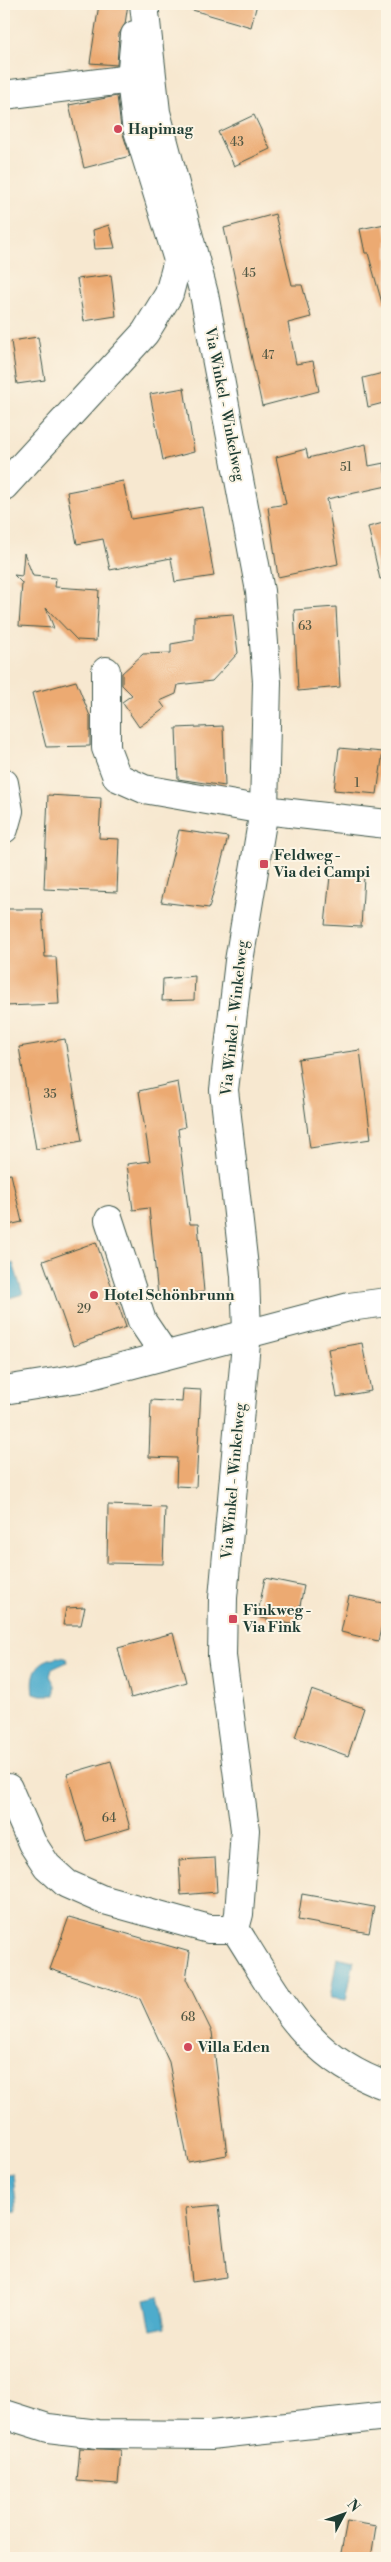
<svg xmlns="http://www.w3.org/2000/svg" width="391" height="2562" viewBox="0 0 391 2562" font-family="'Libre Bodoni',serif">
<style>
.water{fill:#4eaccc;stroke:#367480}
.building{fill:#ecaa72}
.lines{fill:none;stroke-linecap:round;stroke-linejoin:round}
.minor-casing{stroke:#3f574b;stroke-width:30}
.minor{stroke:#fff;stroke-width:28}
.poi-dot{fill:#d1495b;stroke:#fcf5e5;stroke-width:2}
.labels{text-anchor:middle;stroke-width:4;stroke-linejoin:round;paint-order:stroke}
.number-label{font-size:12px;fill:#525844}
.poi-label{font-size:15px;font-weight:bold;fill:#1f3d34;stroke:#fcf5e5;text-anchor:start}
.street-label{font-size:15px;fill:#1f3d34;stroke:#fcf5e5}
</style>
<rect width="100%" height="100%" fill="#fcf5e5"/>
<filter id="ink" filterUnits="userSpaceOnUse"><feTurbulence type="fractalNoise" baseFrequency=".02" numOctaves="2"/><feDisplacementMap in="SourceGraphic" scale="10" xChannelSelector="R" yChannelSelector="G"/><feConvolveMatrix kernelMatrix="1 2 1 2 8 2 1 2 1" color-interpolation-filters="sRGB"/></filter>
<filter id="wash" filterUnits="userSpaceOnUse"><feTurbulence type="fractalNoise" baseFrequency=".0096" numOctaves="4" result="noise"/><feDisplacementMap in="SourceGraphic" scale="20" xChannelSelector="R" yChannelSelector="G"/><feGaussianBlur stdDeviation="1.12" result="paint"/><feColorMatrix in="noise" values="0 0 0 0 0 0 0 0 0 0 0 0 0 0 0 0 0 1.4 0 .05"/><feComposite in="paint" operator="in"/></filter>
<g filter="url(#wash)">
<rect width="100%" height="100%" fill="#f7e8d0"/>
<g class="water">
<path d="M13,1263L23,1294L9,1298L4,1282V1266Z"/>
<path d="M58,1657L66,1658L67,1662L52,1669L50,1676L55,1685V1695H41L34,1693C31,1672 37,1660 58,1657Z"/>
<path d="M337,1957L354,1961L346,2000L330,1998Z"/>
<path d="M13,2174L17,2212L4,2213V2175Z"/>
<path d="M159,2296L165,2327L151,2330L145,2299Z"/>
</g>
<g id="blocks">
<g class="building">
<path d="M99,4H128L125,24L119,34L117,65L90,63Z"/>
<path d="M190,4H257L251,27L189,9Z"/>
<path d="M117,96L121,128L130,156L84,168L69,105Z"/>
<path d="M254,115L270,149L234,166L218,132Z"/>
<path d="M275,214L292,285H302L311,317L288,323L296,364L313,361L319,391L262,406L224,228Z"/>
<path d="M385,224L387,238V302L382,303L368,253H365L360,229Z"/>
<path d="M109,225L115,248L95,249L93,230Z"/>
<path d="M111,275L116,316L84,321L77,279Z"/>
<path d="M38,337L45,380L17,384L11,341Z"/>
<path d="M387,372V402L368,407L363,378Z"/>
<path d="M184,388L194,452L163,460L150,394Z"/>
<path d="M366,444L369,466L384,463L387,486L327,499L338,564L278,577L268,507L286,504L276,457L306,449L308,458Z"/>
<path d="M123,481L131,519L202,507L214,576L175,582L171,558L110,570L103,539L77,544L67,492Z"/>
<path d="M387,522V578L380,579L368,527Z"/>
<path d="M24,553L33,576L56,578L55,587L99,590L96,641L77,640L46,608L54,628L19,626L22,583L14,575L22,576Z"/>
<path d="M336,607L340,687L298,691L294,610Z"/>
<path d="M233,614L238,653L212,681L178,685L176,694L160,701L165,708L139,727L122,702L132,695L122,685V673L143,654L171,653V644L194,640V617Z"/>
<path d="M76,681L90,716V746L46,747L32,693Z"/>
<path d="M223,726L225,786L178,779L176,728Z"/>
<path d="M339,748L383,752L377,794L334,790Z"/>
<path d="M48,795L101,798L99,838L119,839L117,892L44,889Z"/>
<path d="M179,830L228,837L209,908L161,902Z"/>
<path d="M330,876L364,877L361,927L325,925Z"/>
<path d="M4,909H42L45,957H56L59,1004L4,1006Z"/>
<path d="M195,976L194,1000L162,1001L163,979Z"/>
<path d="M65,1039L82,1141L36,1149L19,1047Z"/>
<path d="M360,1050L371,1139L310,1148L298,1059Z"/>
<path d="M178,1082L185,1127L178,1129L190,1224H198L204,1292L158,1296L149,1208L133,1210L127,1164L150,1161L139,1091Z"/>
<path d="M11,1174L22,1222L4,1226V1175Z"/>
<path d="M96,1242L126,1327L73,1346L43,1261Z"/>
<path d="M362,1343L371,1391L337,1397L328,1349Z"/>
<path d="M183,1389L201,1390L196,1487L176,1486L177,1458L149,1457L151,1400L182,1402Z"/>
<path d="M108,1505L165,1507L163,1564L107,1563Z"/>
<path d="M265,1578L304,1586L296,1625L257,1617Z"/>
<path d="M349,1596L387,1604L378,1641L341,1632Z"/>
<path d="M85,1607L81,1625H63L66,1608Z"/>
<path d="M173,1633L186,1682L131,1698L118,1648Z"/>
<path d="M312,1690L364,1708L348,1756L295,1737Z"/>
<path d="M111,1761L130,1828L86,1841L67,1774Z"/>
<path d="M215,1858L217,1892L181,1895L179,1860Z"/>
<path d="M302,1894L374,1907L369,1933L298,1920Z"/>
<path d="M69,1917L190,1952L186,1979L212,2032L227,2155L188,2162L169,2062L140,1999L50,1969Z"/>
<path d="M219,2205L227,2277L192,2282L185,2208Z"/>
<path d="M80,2448L121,2450L118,2484L77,2481Z"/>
<path d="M347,2521L376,2526L371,2558H340Z"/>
</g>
</g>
</g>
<g filter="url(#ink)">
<use href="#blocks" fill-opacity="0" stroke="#3f574b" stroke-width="1"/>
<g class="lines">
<defs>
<g id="minor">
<path d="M144,4L156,112L204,294L260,591L267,682L264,810L239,961L224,1090L245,1276L247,1332L223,1598L222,1656L245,1830L239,1914L235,1929C279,1997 305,2058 387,2086"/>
<path d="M4,95L131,79"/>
<path d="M4,486L145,333L169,294L178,260L136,124L131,79L135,35"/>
<path d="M106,671V748L117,777L144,789L264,810L387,824"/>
<path d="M4,783L9,811L4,829"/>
<path d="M109,1220L142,1321L165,1355"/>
<path d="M4,1390L80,1378L349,1307L387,1302"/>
<path d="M4,1789L8,1788L32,1843L47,1866L67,1884L101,1899L209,1929H235"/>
<path d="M4,2414L48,2428L98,2434L211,2435L387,2416"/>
</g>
</defs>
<use href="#minor" class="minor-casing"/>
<use href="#minor" class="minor"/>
</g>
</g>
<g class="poi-dot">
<circle cx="118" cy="129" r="5"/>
<rect x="259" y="859" width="10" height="10" rx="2.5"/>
<circle cx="94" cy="1295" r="5"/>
<rect x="228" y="1614" width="10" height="10" rx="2.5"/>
<circle cx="188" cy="2047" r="5"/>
</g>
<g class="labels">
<g class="number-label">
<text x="237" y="146">43</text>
<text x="249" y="277">45</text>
<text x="268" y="359">47</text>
<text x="346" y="471">51</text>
<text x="305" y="630">63</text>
<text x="357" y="787">1</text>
<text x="50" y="1098">35</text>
<text x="84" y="1313">29</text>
<text x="109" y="1822">64</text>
<text x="188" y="2021">68</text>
</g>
<g class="poi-label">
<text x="128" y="134">Hapimag</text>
<text x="274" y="860">Feldweg -<tspan x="274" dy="17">Via dei Campi</tspan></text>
<text x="104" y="1300">Hotel Schönbrunn</text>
<text x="243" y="1615">Finkweg -<tspan x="243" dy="17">Via Fink</tspan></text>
<text x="198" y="2052">Villa Eden</text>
</g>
<g class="street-label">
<text transform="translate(225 404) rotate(79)" y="5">Via Winkel - Winkelweg</text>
<text transform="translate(234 1018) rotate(-84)" y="5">Via Winkel - Winkelweg</text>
<text transform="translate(233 1481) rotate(-85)" y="5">Via Winkel - Winkelweg</text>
</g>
</g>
<rect width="391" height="2562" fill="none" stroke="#fcf5e5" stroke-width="20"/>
<g transform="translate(344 2514) rotate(49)" stroke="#fcf5e5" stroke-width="4" paint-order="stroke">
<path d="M0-4L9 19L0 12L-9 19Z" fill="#1f3d34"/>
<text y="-8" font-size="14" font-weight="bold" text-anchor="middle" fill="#1f3d34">N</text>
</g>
</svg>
